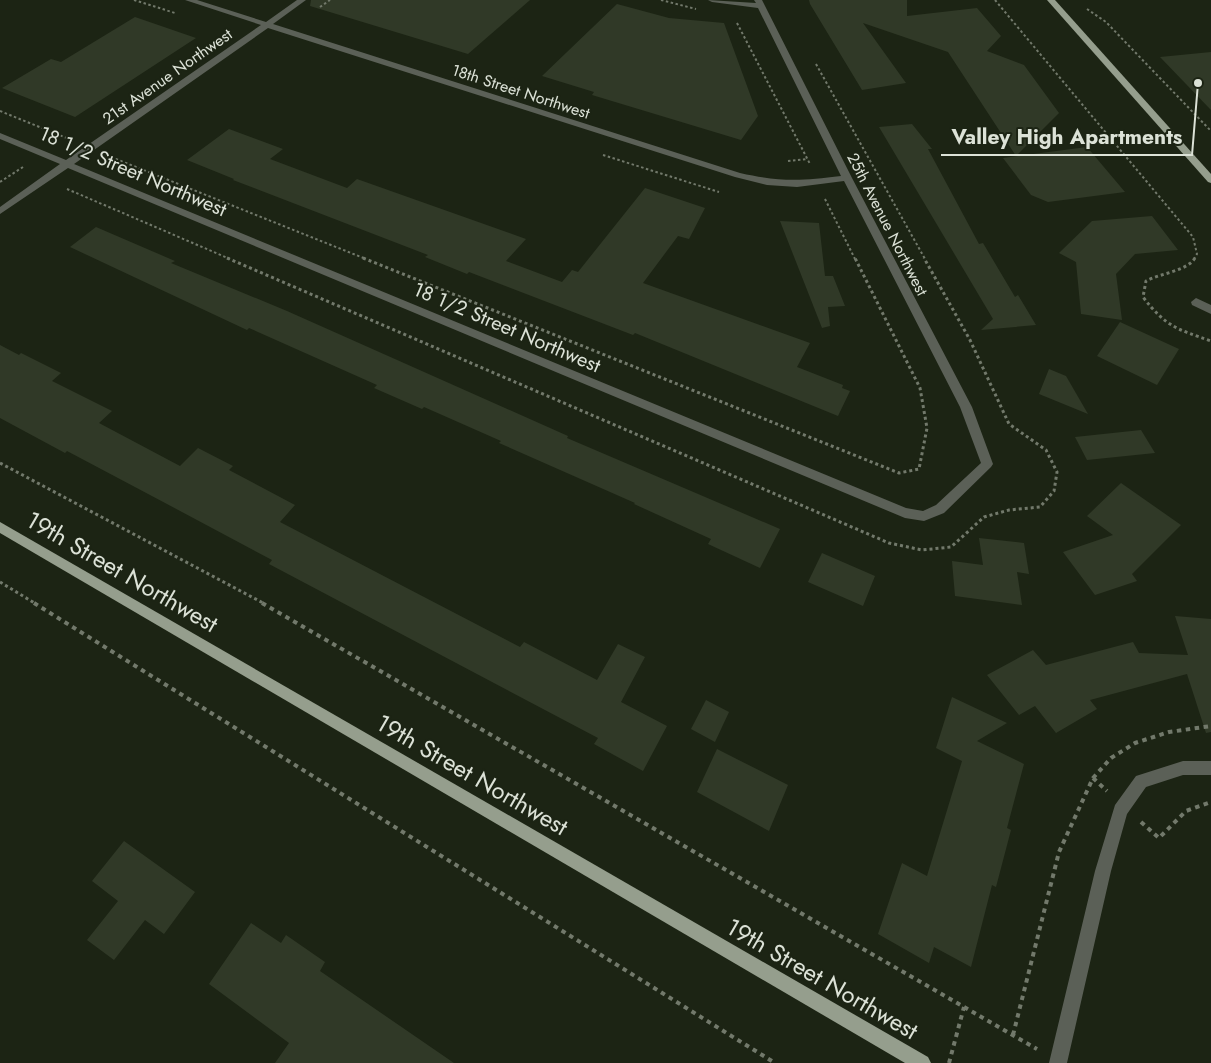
<svg xmlns="http://www.w3.org/2000/svg" width="1211" height="1063" viewBox="0 0 1211 1063" font-family="Jost,sans-serif">
<style>
.building{fill:#303927}
.lines{fill:none;stroke-linecap:round;stroke-linejoin:round}
.path-far2{stroke:#72796b;stroke-width:2;stroke-dasharray:2.5 2.5;stroke-linecap:butt}
.path-far1{stroke:#72796b;stroke-width:3;stroke-dasharray:3 3;stroke-linecap:butt}
.path{stroke:#72796b;stroke-width:4;stroke-dasharray:4.5 4.5;stroke-linecap:butt}
.minor{fill:#5b6057;fill-rule:evenodd}
.major{fill:#959e8d;fill-rule:evenodd}
.labels{text-anchor:middle;stroke-width:4;stroke-linejoin:round;paint-order:stroke}
.far-street-label{font-size:16px;fill:#dce2d7;stroke:#1c2414}
.street-label{font-size:20px;fill:#dce2d7;stroke:#1c2414}
.near-street-label{font-size:24px;fill:#dce2d7;stroke:#1c2414}
.leader{fill:none;stroke:#dce2d7;stroke-width:2}
.callout-dot{fill:#dce2d7;stroke:#1c2414;stroke-width:2}
.callout-label{font-size:21px;text-anchor:middle;font-weight:bold;fill:#dce2d7;stroke:#1c2414;stroke-width:4;stroke-linejoin:round;paint-order:stroke}
</style>
<rect width="100%" height="100%" fill="#1c2414"/>
<g class="building">
<path d="M311,0H530L468,54L310,6Z"/>
<path d="M809,0H907V16L977,8L1001,36L987,51L1024,65L1059,113L1016,156L948,52L863,23L906,83L862,90L810,4Z"/>
<path d="M617,4L669,18L724,23L758,116L741,140L592,95L594,92L542,76Z"/>
<path d="M135,17L196,38L75,117L2,88L51,59L61,62Z"/>
<path d="M1211,52V110L1160,57Z"/>
<path d="M912,124L932,149H928L979,244L983,243L1015,297L1018,295L1036,325L981,330L993,319L879,127Z"/>
<path d="M229,129L283,149L270,159L347,188L357,179L526,239L506,261L562,282L572,270L578,272L645,188L705,208L689,239L678,236L643,283L810,343L797,367L843,385L842,388L850,391L838,416L635,333L633,335L469,272L467,274L425,257L428,255L233,180L234,179L187,160Z"/>
<path d="M1087,147L1125,192L1048,202L1031,195L1003,158Z"/>
<path d="M1152,216L1178,250L1135,254L1116,274L1122,320L1081,314L1076,262L1059,253L1092,221Z"/>
<path d="M780,221L819,223L825,276H833L845,306L828,307L830,326L822,328Z"/>
<path d="M96,227L175,261L171,263L287,311L505,408L568,436L567,438L780,529L760,568L708,544L711,539L634,504L635,503L499,443L501,441L424,407L422,409L374,388L377,385L249,328L247,330L70,247Z"/>
<path d="M1120,322L1179,349L1157,385L1097,356Z"/>
<path d="M0,345L19,355L21,353L61,373L52,381L112,411L99,423L180,466L198,448L233,466L229,470L295,505L280,522L520,647L524,642L597,680L618,644L645,657L621,702L667,726L643,771L594,744L598,738L269,564L272,560L167,504L67,451L65,453L0,418Z"/>
<path d="M1049,369L1066,376L1088,414L1039,394Z"/>
<path d="M1141,430L1155,453L1087,460L1075,437Z"/>
<path d="M1121,483L1181,525L1132,574L1137,581L1095,595L1063,552L1113,535L1087,516Z"/>
<path d="M979,538L1024,543L1029,574L1017,572L1022,605L955,596L952,561L983,565Z"/>
<path d="M822,553L875,576L863,606L808,582Z"/>
<path d="M1175,616L1211,619V732L1206,733L1187,674L1090,700L1097,709L1056,733L1035,706L1019,715L987,675L1033,650L1046,665L1133,642L1139,653L1188,655Z"/>
<path d="M952,697L1007,723L977,741L1024,764L1007,828L1011,830L996,887L992,885L971,967L934,947L929,963L878,934L902,863L927,876L962,761L936,748Z"/>
<path d="M706,700L729,712L715,742L691,729Z"/>
<path d="M717,749L788,785L769,831L697,792Z"/>
<path d="M124,841L195,892L164,934L145,920L114,960L87,940L118,901L92,881Z"/>
<path d="M251,923L281,943L286,935L325,962L320,971L454,1063H275L289,1043L209,984Z"/>
</g>
<g class="lines">
<g class="path-far2">
<path d="M134,0L175,13"/>
<path d="M661,0L696,9"/>
<path d="M995,0L1193,237L1197,254L1194,259"/>
<path d="M320,7L330,0"/>
<path d="M1087,9L1106,22L1211,131"/>
<path d="M737,23L810,164"/>
<path d="M816,64L925,259"/>
<path d="M0,111L69,139"/>
<path d="M603,155L719,192"/>
<path d="M111,157L366,259"/>
<path d="M788,161L808,159"/>
<path d="M0,182L23,167"/>
<path d="M67,189L230,259"/>
<path d="M825,199L855,259"/>
</g>
<g class="path-far1">
<path d="M227,258L889,543L922,550L951,547L984,517L1009,510L1040,507L1054,491L1057,472L1046,450L1009,424L970,340L924,258"/>
<path d="M363,258L899,473L919,469L927,428L920,388L855,258"/>
<path d="M1195,258C1187,271 1161,273 1146,281L1143,297C1166,327 1177,329 1211,341"/>
<path d="M0,463L265,604"/>
<path d="M0,582L36,604"/>
</g>
<g class="path">
<path d="M34,603L775,1063"/>
<path d="M262,603L1037,1049"/>
<path d="M1093,778L1107,791"/>
<path d="M1141,822L1159,838L1186,811L1211,802"/>
<path d="M1013,1035L1059,852L1093,778L1111,758L1135,743L1169,732L1211,726"/>
<path d="M949,1063L964,1007"/>
</g>
<g class="minor">
<path d="M185,0H197L266,22L297,0H306L273,24L740,173C780,182 801,181 841,176L758,8L712,2L708,0L756,3L754,0H762L852,178L972,407L993,464L991,467L944,513L924,521L905,518L68,168L0,214V207L60,164L0,139V133L66,160L261,25ZM268,28L735,177L767,185L797,187L844,181L960,407L981,463L936,505L923,511L906,508L74,164Z"/>
<path d="M1196,298L1211,305V314L1192,305L1191,302Z"/>
<path d="M1183,761H1211V775H1183L1146,787L1127,814L1111,871L1067,1063H1049L1095,871L1115,805L1136,776Z"/>
</g>
<g class="major">
<path d="M1047,0H1055L1211,174V183L1208,182Z"/>
<path d="M0,522L928,1057L931,1063H905L0,533Z"/>
</g>
</g>
<g class="labels">
<g class="far-street-label">
<text transform="translate(167 76) rotate(-35)" y="6">21st Avenue Northwest</text>
<text transform="translate(521 91) rotate(18)" y="6">18th Street Northwest</text>
<text transform="translate(888 224) rotate(63)" y="6">25th Avenue Northwest</text>
</g>
<g class="street-label">
<text transform="translate(133 171) rotate(23)" y="7">18 1/2 Street Northwest</text>
<text transform="translate(507 327) rotate(23)" y="7">18 1/2 Street Northwest</text>
</g>
<g class="near-street-label">
<text transform="translate(122 572) rotate(30)" y="8">19th Street Northwest</text>
<text transform="translate(472 775) rotate(30)" y="8">19th Street Northwest</text>
<text transform="translate(822 979) rotate(30)" y="8">19th Street Northwest</text>
</g>
</g>
<path class="leader" d="M1198 83L1192 155H941"/>
<circle class="callout-dot" cx="1198" cy="83" r="5"/>
<g class="callout-label">
<text x="1067" y="144">Valley High Apartments</text>
</g>
</svg>
